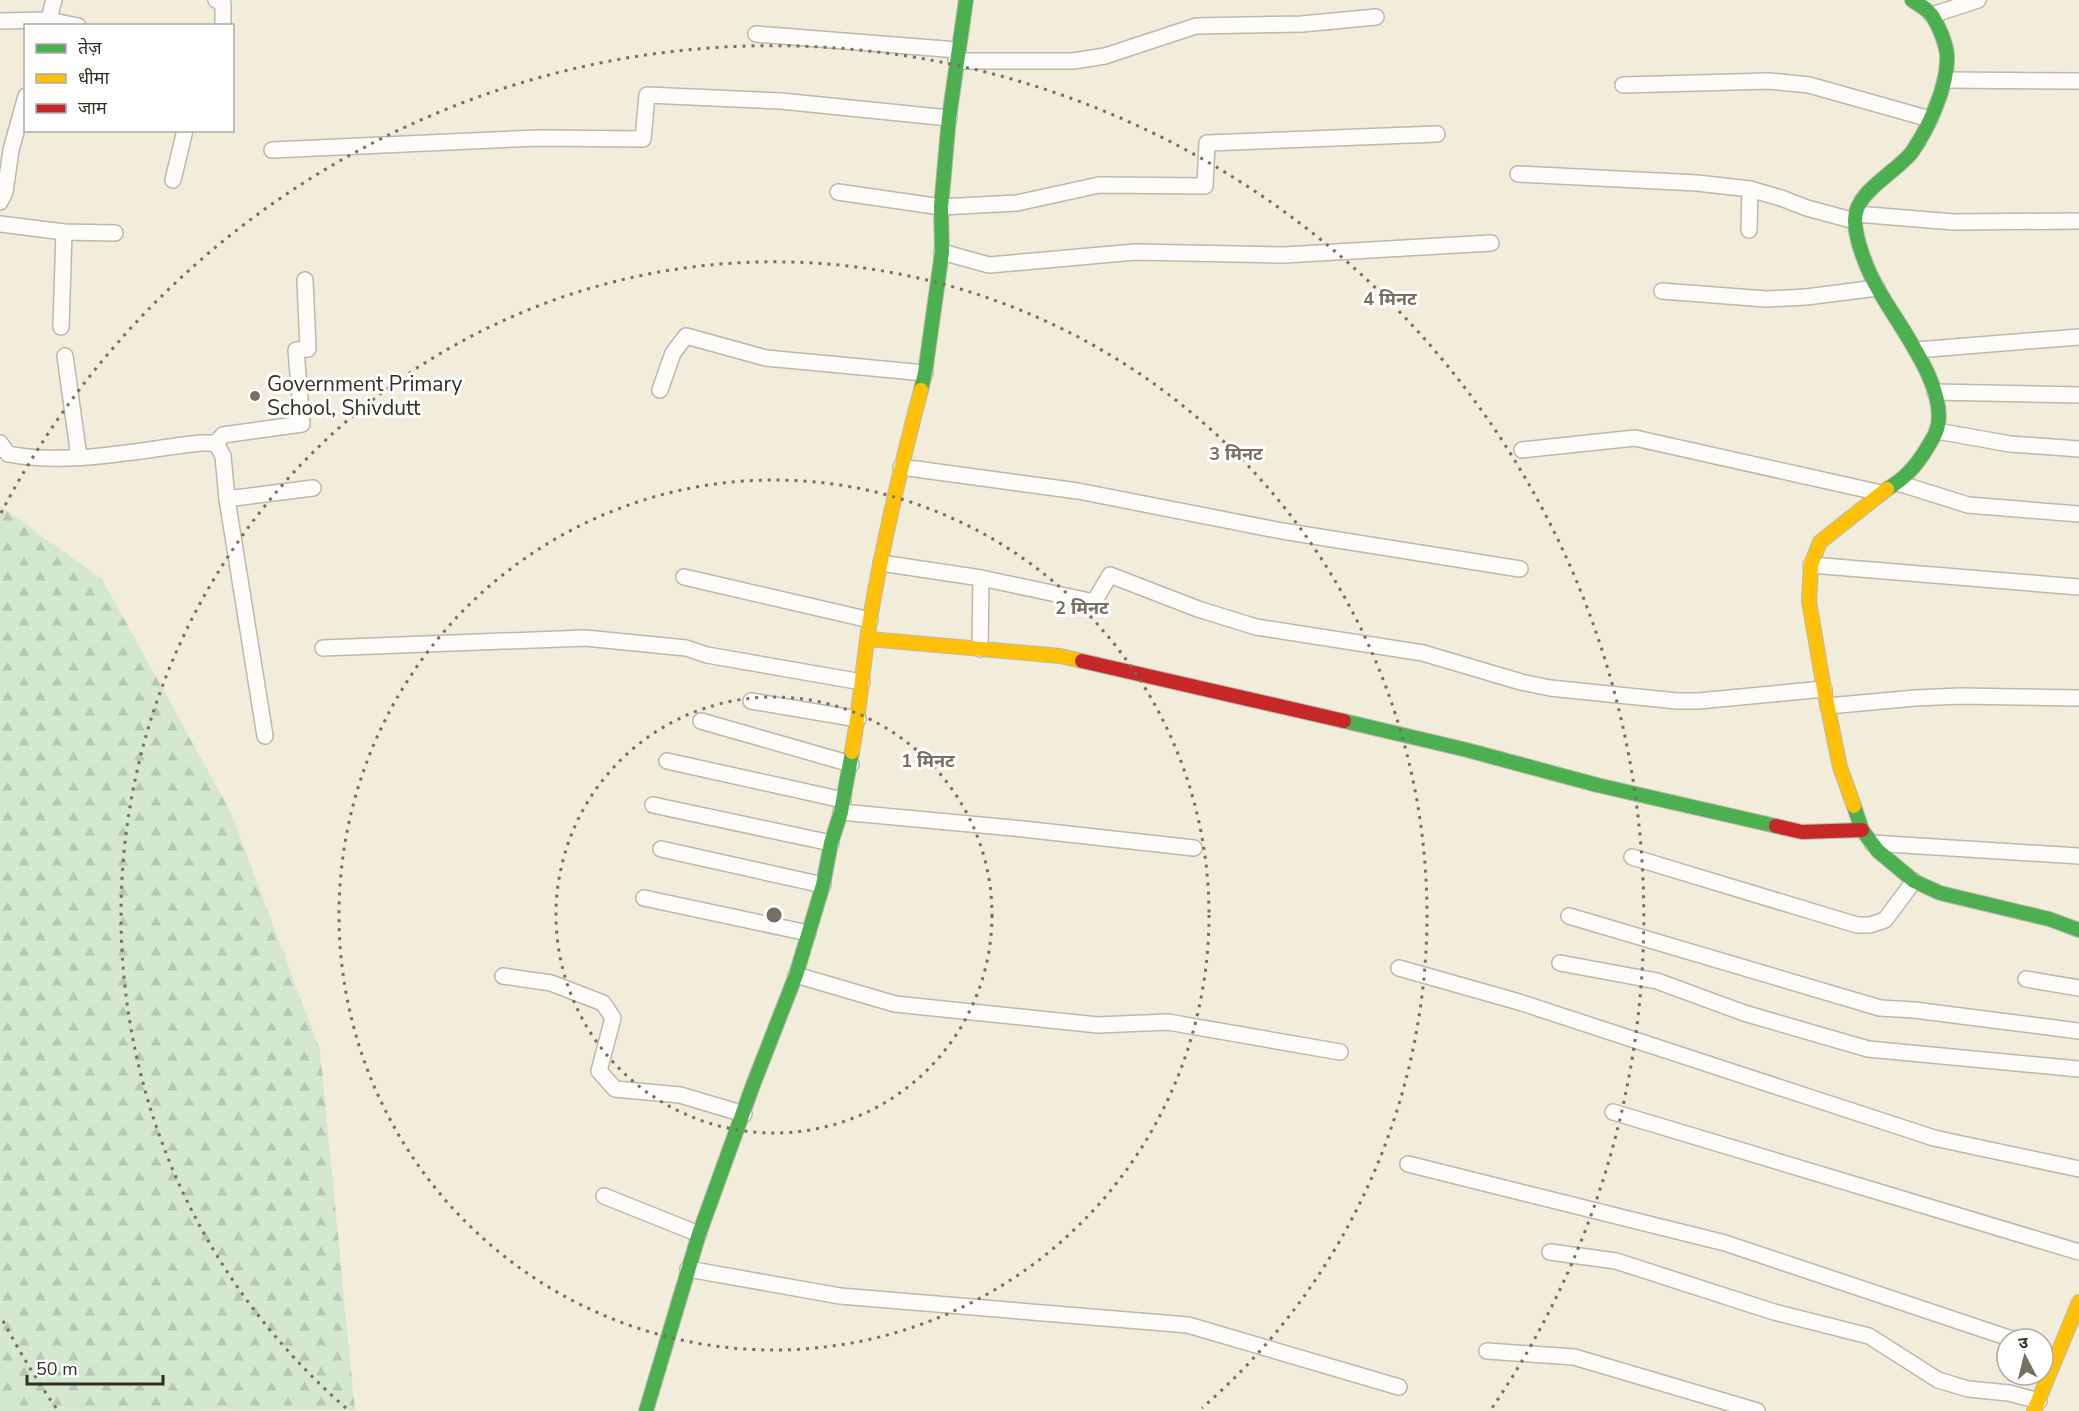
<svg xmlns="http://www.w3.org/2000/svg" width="2079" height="1411" viewBox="0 0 2079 1411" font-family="'Nunito Sans','Noto Sans Devanagari',sans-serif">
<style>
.forest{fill:url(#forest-firs)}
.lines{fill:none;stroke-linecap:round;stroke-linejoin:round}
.street-casing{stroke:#bdb8ab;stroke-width:18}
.fast-casing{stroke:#bdb8ab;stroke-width:16}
.slow-casing{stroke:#bdb8ab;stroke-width:16}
.jam-casing{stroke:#bdb8ab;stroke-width:16}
.street{stroke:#fdfcfa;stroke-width:15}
.fast{stroke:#4caf50;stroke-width:14}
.slow{stroke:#ffc107;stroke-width:14}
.jam{stroke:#c62828;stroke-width:14}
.ring{fill:none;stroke:#757063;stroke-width:3;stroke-dasharray:3 6}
.poi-dot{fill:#757063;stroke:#fff;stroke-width:2}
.labels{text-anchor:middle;stroke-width:6;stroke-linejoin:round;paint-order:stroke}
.poi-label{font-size:21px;fill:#322e22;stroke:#fff;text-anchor:start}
.centre{fill:#757063;stroke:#fff;stroke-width:3}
.ring-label{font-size:18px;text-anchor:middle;font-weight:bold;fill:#757063;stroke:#fff;stroke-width:6;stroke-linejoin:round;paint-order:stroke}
</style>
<defs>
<pattern id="forest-firs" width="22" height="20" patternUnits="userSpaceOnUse" patternTransform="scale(1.5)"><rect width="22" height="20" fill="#d5e6d3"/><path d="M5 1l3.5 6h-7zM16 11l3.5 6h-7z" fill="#b7c6b5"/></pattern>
</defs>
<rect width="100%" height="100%" fill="#f2ecdb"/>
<path class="forest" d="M0,506L102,579L231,813L320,1050L355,1410L0,1411Z"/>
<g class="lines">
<defs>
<g id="street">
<path d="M216,0L223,4V26"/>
<path d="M1932,15L1978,0"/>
<path d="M0,21L48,20L78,26"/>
<path d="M47,26L54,0"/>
<path d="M756,34L958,50"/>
<path d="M956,61H1073L1105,56L1196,26L1302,24L1376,17"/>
<path d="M1945,80L2079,81"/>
<path d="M1623,85L1769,81L1809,85L1930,119"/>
<path d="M272,150L538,138L643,139L647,95L781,101L949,118"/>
<path d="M1518,174L1697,183L1750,189L1781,198L1807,208L1855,221"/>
<path d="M173,180L185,130"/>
<path d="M838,192L941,207L1017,203L1099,185L1205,186L1207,143L1437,134"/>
<path d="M0,202L5,192L11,150L26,96"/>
<path d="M1856,214L1954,222L2079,221"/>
<path d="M0,224L64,232L115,233"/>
<path d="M1749,230L1750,189"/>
<path d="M942,252L989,265L1135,252L1284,255L1491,243"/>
<path d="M1662,291L1766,299L1806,297L1877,288"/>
<path d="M61,327L64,232"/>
<path d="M1916,350L2079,337"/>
<path d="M65,356L79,457"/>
<path d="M660,390L673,353L686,336L766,358L925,373"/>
<path d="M1935,392L2079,395"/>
<path d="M1937,431L2010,444L2079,449"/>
<path d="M0,443L8,454C70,466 138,450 200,443H216L223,456L227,499L265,736"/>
<path d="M216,443L223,435L302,424L296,350L308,349L305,280"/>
<path d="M1522,450L1635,438L1881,493"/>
<path d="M901,467L1078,491L1282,531L1520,569"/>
<path d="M1898,483L1968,505L2079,514"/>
<path d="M227,499L313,488"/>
<path d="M881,563L981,578L1094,602L1110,575L1198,609L1256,627L1423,653L1521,682L1550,688L1677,701H1698L1824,689"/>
<path d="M1811,565L2079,587"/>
<path d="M684,577L870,620"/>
<path d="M323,648L585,638L686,648L707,655L862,682"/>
<path d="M980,649L981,578"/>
<path d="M751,701L858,719"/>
<path d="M1828,706L1915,698L1961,696L2079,698"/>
<path d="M701,721L851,764"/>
<path d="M667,761L843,800"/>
<path d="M653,805L831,843"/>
<path d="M841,812L1023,829L1194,848"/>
<path d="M1872,843L2079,856"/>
<path d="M661,849L823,885"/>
<path d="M1632,857L1857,925H1870L1885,920L1914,881"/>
<path d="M644,898L808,933"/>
<path d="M1569,916L1880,1008L1914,1010L2079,1031"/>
<path d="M1560,963L1657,981L1744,1013L1868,1049L2079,1069"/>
<path d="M1399,968L1519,1002L1934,1138L2079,1169"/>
<path d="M796,975L895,1004L1098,1025L1168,1022L1340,1052"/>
<path d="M503,976L551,983L603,1003L613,1018L599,1071L615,1089L680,1095L744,1114"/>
<path d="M2026,979L2079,988"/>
<path d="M1613,1112L2079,1252"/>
<path d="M1408,1164L1725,1243L2012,1339"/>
<path d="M604,1196L699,1234"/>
<path d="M1550,1252L1616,1261L1774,1312L1869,1336L1938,1380L1968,1389L2009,1393L2039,1401"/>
<path d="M688,1269L840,1296L1188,1325L1399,1387"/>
<path d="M1487,1351L1574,1357L1757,1411"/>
</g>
<g id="fast">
<path d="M921,390L925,373L942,252L941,207L949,118L966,0"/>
<path d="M1887,489C1905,479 1917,465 1927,448C1930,443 1934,437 1936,432C1952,391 1897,324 1878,289C1868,272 1855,240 1855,220C1855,191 1896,173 1912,152C1928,129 1949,84 1947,55C1946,43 1939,27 1933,17C1929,10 1919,5 1912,0"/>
<path d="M1344,721L1467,750L1597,785L1776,826"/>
<path d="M1854,806L1862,830L1878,851L1914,881L1940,893L2049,919L2079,930"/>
<path d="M646,1411L699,1234L753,1085L796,975L823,885L831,843L841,812L852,752"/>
</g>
<g id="slow">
<path d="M869,639L1060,656L1082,661"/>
<path d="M852,752C860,708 863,663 870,619C883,542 901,466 921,390"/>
<path d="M1854,806L1840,767L1824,689L1809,601L1811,565L1820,542L1887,489"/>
<path d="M2034,1411L2079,1302"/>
</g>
<g id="jam">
<path d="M1082,661L1344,721"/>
<path d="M1776,826L1802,832L1862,830"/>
</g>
</defs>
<use href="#street" class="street-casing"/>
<use href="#fast" class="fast-casing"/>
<use href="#slow" class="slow-casing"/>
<use href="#jam" class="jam-casing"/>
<use href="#street" class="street"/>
<use href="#fast" class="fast"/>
<use href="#slow" class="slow"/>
<use href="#jam" class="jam"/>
</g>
<g class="ring">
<circle cx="774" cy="915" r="218"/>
<circle cx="774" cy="915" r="435"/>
<path d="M346 1408A653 653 0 1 1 1202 1408"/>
<path d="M56 1408A871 871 0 0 1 1 1317M1 513A871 871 0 1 1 1492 1408"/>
</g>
<circle class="poi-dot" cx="255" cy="396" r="6"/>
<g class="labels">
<g class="poi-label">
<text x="267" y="391">Government Primary<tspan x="267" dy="24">School, Shivdutt</tspan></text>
</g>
</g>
<circle cx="774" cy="915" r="9" class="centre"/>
<g class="ring-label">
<text x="1390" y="305">4 मिनट</text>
<text x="1236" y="460">3 मिनट</text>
<text x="1082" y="614">2 मिनट</text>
<text x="928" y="767">1 मिनट</text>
</g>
<rect x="24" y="24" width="210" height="108" fill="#ffffff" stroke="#adaba7" stroke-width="1.5"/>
<rect x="36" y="44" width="30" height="9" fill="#4caf50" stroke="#adaba7" stroke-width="1.5"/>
<text x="78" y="54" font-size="18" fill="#322e22">तेज़</text>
<rect x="36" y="74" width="30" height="9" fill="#ffc107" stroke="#adaba7" stroke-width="1.5"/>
<text x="78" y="84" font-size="18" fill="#322e22">धीमा</text>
<rect x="36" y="104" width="30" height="9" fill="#c62828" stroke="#adaba7" stroke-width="1.5"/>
<text x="78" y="114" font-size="18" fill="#322e22">जाम</text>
<g transform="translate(2025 1357) rotate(353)"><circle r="28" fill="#ffffff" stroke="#adaba7" stroke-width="1.5"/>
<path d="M0-4.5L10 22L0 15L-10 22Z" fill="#757063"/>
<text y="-9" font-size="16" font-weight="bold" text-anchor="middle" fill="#322e22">उ</text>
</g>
<path d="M27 1375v9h136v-9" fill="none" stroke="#322e22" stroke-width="3"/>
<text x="36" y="1375" font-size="18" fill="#322e22" stroke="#ffffff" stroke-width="4.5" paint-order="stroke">50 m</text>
</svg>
